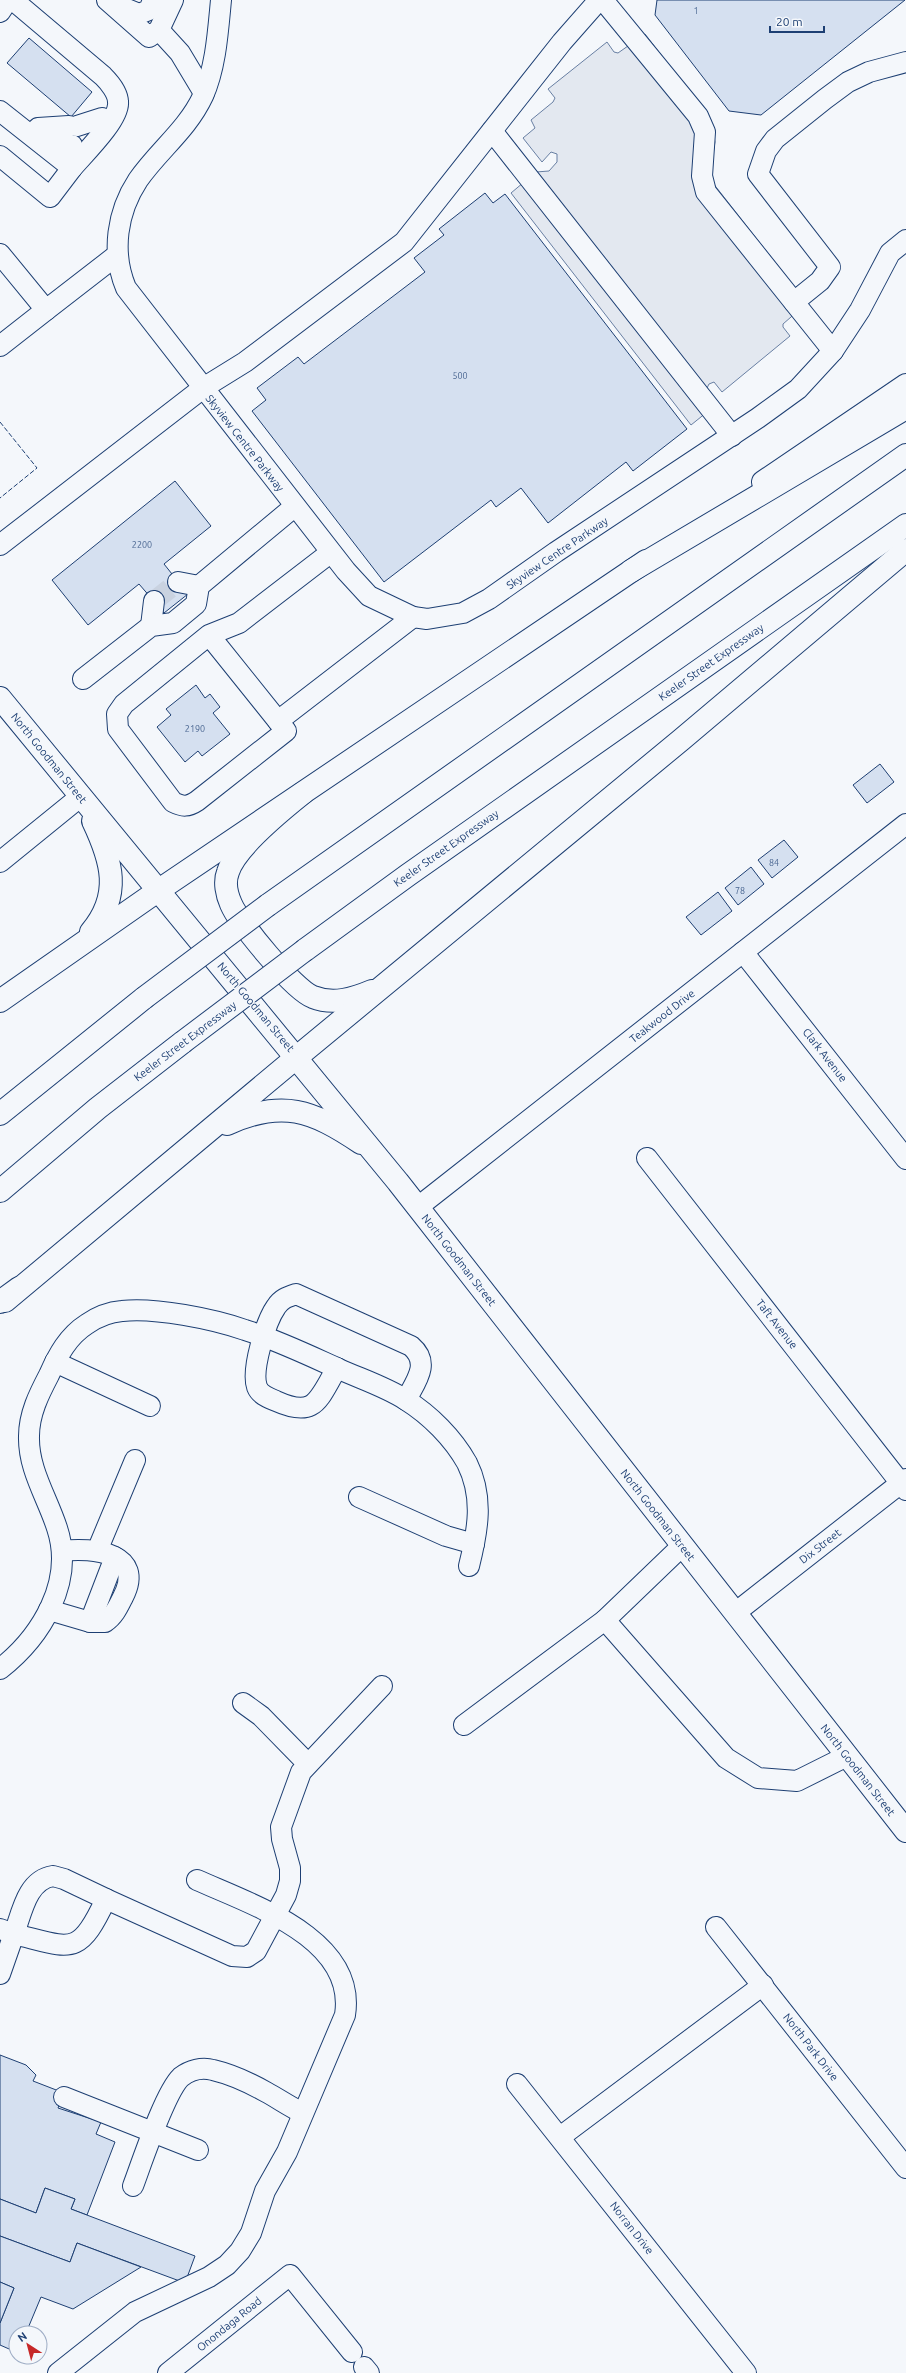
<svg xmlns="http://www.w3.org/2000/svg" width="906" height="2373" viewBox="0 0 906 2373" font-family="Ubuntu,sans-serif">
<style>
.parking{fill:#e3e8f0;stroke:#687fa3}
.building{fill:#d5e0f0;stroke:#1d3f73}
.lines{fill:none;stroke-linecap:round;stroke-linejoin:round}
.minor-tunnel{stroke:#c9d2e0;stroke-width:20;stroke-dasharray:20 10;stroke-linecap:butt}
.minor-casing{stroke:#1d3f73;stroke-width:22}
.major-casing{stroke:#1d3f73;stroke-width:24}
.highway-casing{stroke:#1d3f73;stroke-width:24}
.minor{stroke:#f4f7fb;stroke-width:20}
.major{stroke:#f4f7fb;stroke-width:22}
.highway{stroke:#f4f7fb;stroke-width:22}
.highway-bridge-casing{stroke:#1d3f73;stroke-width:24;stroke-linecap:butt}
.highway-bridge{stroke:#f4f7fb;stroke-width:22}
.fence{stroke:#1d3f73;stroke-width:1;stroke-dasharray:5 2;stroke-linecap:butt}
.labels{text-anchor:middle;stroke-width:3;stroke-linejoin:round;paint-order:stroke}
.number-label{font-size:9px;fill:#4b6792}
.street-label{font-size:11px;fill:#1d3f73;stroke:#f4f7fb}
</style>
<rect width="100%" height="100%" fill="#f4f7fb"/>
<path class="parking" d="M645,34L711,120L715,142L709,178L807,303L783,324V327L790,336L722,392L714,382L709,384L706,390L717,404L691,425L511,193L536,172L549,171L557,162V154L551,152L542,162L523,138L535,128L531,120L553,102L555,98L548,89L607,42L614,52L618,53Z"/>
<g class="building">
<path d="M657,0H905L761,115L729,111L655,15Z"/>
<path d="M29,38L92,92L71,117L7,63Z"/>
<path d="M485,193L493,203L505,194L687,429L633,471L626,462L548,523L521,488L496,507L491,500L384,582L252,411L266,400L257,388L298,357L304,364L425,272L414,258L444,235L439,229Z"/>
<path d="M175,481L211,526L164,564L188,594L164,613L139,584L88,625L52,580Z"/>
<path d="M196,685L205,698L210,694L220,707L213,713L230,734L202,756L198,751L185,762L157,727L171,715L166,709Z"/>
<path d="M880,764L894,782L867,803L853,785Z"/>
<path d="M784,840L798,857L772,878L758,860Z"/>
<path d="M751,867L764,884L738,905L725,888Z"/>
<path d="M718,892L732,911L701,935L686,917Z"/>
<path d="M0,2055L26,2065L36,2075L33,2081L64,2093L58,2108L101,2122L96,2134L115,2142L87,2215L71,2209L75,2199L45,2188L36,2213L0,2199Z"/>
<path d="M45,2188L75,2199L71,2209L195,2256L185,2283L77,2243L70,2262L0,2236V2199L36,2213Z"/>
<path d="M0,2236L70,2262L77,2243L141,2267L73,2309L41,2297L26,2333H16V2352L0,2345V2323L14,2288L0,2282Z"/>
<path d="M0,2282L14,2288L0,2323Z"/>
</g>
<g class="lines">
<path class="minor-tunnel" d="M154,601L178,582"/>
<defs>
<g id="minor">
<path d="M107,0L149,37L159,30L173,0"/>
<path d="M221,0C218,31 216,67 203,96C187,130 159,150 138,180C117,212 111,252 126,288L346,571L369,596L413,617L427,619L463,613L489,599L556,552L758,418L798,389L833,351L860,310L890,253L906,240"/>
<path d="M603,0L698,116L705,132L702,176L706,192L833,351"/>
<path d="M117,5L139,14L149,10L153,0"/>
<path d="M0,12L8,0"/>
<path d="M159,30L180,53L204,93"/>
<path d="M0,111L72,168C83,155 120,119 118,102C118,93 109,82 103,76L13,0"/>
<path d="M77,126L102,118"/>
<path d="M38,128L69,126"/>
<path d="M492,131L732,436"/>
<path d="M43,133L60,145H72"/>
<path d="M0,156L50,197L72,168"/>
<path d="M0,254L46,310L117,255"/>
<path d="M794,302L820,281L830,267L758,174L766,151L775,139L825,99L848,82L869,72L906,62"/>
<path d="M0,346L46,310"/>
<path d="M0,545L203,388L245,362L404,242L562,42L599,0"/>
<path d="M178,582L199,586"/>
<path d="M151,626L154,601"/>
<path d="M209,635L286,731L197,801C188,807 183,807 173,802L118,729L117,714L124,704L209,635L239,623L330,553"/>
<path d="M83,679L151,626L173,623L196,604L199,586L294,507"/>
<path d="M278,721L413,617"/>
<path d="M0,862L80,797"/>
<path d="M743,952L906,1159"/>
<path d="M647,1158L906,1490"/>
<path d="M418,1207L906,824"/>
<path d="M55,1362L150,1406"/>
<path d="M337,1368C318,1399 316,1419 276,1401C269,1398 260,1395 257,1387C251,1370 266,1321 276,1307C281,1299 287,1297 296,1294L411,1346C431,1363 416,1381 406,1400"/>
<path d="M359,1497L446,1536L474,1544"/>
<path d="M97,1551L135,1460"/>
<path d="M49,1610L90,1622H105C114,1616 118,1607 123,1597C146,1553 93,1547 62,1551"/>
<path d="M735,1613L906,1479"/>
<path d="M605,1620L682,1546"/>
<path d="M90,1622L115,1557"/>
<path d="M0,1669C41,1637 75,1582 57,1528C47,1497 28,1469 29,1436C29,1414 39,1394 49,1375C58,1355 68,1336 87,1324C97,1317 110,1312 122,1311C154,1307 214,1319 245,1330C277,1340 308,1355 339,1369C361,1379 386,1387 406,1400C430,1415 453,1438 467,1463C484,1497 478,1530 469,1566"/>
<path d="M243,1703L261,1716L307,1763"/>
<path d="M464,1725L605,1620L726,1758L758,1778L797,1781L847,1756"/>
<path d="M53,1876L64,1879L106,1899C78,1958 72,1948 14,1934C22,1912 27,1880 53,1876Z"/>
<path d="M106,1899L232,1956L247,1957L256,1951L286,1895L290,1881V1868L282,1839L281,1827L301,1772L382,1686"/>
<path d="M716,1927L906,2168"/>
<path d="M0,1929L14,1934L0,1974"/>
<path d="M517,2084L746,2373"/>
<path d="M64,2097L198,2150"/>
<path d="M560,2137L763,1985"/>
<path d="M133,2186C142,2162 165,2092 181,2077C190,2070 202,2067 213,2070C230,2074 250,2083 266,2092C279,2099 290,2107 303,2113"/>
<path d="M364,2367L369,2373"/>
<path d="M58,2373L135,2312L209,2277L227,2265L240,2251L251,2233L265,2191L287,2152L345,2015C357,1939 253,1905 197,1880"/>
<path d="M168,2373L290,2275L352,2352"/>
</g>
<g id="major">
<path d="M763,482L906,385"/>
<path d="M0,698L398,1182L906,1831"/>
<path d="M91,932C122,895 112,861 93,821"/>
<path d="M0,1001L159,890L646,561"/>
<path d="M227,1124C282,1099 312,1110 361,1143"/>
<path d="M5,1301L297,1057"/>
</g>
<g id="highway">
<path d="M631,571L906,408"/>
<path d="M303,793C283,809 235,848 228,872C224,882 227,895 231,904C239,923 294,990 313,997C333,1005 353,999 372,991"/>
<path d="M268,905L906,455"/>
<path d="M305,950L408,875L906,525"/>
<path d="M297,1057L681,740L906,550"/>
<path d="M0,1114L144,998"/>
<path d="M0,1191L98,1108L183,1042"/>
<path d="M0,1302L19,1288"/>
</g>
</defs>
<use href="#minor" class="minor-casing"/>
<use href="#major" class="major-casing"/>
<use href="#highway" class="highway-casing"/>
<use href="#minor" class="minor"/>
<use href="#major" class="major"/>
<use href="#highway" class="highway"/>
<defs>
<g id="highway-bridge">
<path d="M144,998L268,905"/>
<path d="M183,1042L305,950"/>
</g>
</defs>
<use href="#highway-bridge" class="highway-bridge-casing"/>
<use href="#highway-bridge" class="highway-bridge"/>
<path class="fence" d="M0,422L37,468L0,498"/>
</g>
<g class="labels">
<g class="number-label">
<text x="696" y="14">1</text>
<text x="460" y="379">500</text>
<text x="142" y="548">2200</text>
<text x="195" y="732">2190</text>
<text x="774" y="866">84</text>
<text x="740" y="894">78</text>
</g>
<g class="street-label">
<text transform="translate(245 443) rotate(52)" y="4">Skyview Centre Parkway</text>
<text transform="translate(557 553) rotate(-34)" y="4">Skyview Centre Parkway</text>
<text transform="translate(711 662) rotate(-35)" y="4">Keeler Street Expressway</text>
<text transform="translate(49 758) rotate(51)" y="4">North Goodman Street</text>
<text transform="translate(446 848) rotate(-35)" y="4">Keeler Street Expressway</text>
<text transform="translate(256 1007) rotate(50)" y="4">North Goodman Street</text>
<text transform="translate(662 1016) rotate(-38)" y="4">Teakwood Drive</text>
<text transform="translate(185 1041) rotate(-37)" y="4">Keeler Street Expressway</text>
<text transform="translate(825 1055) rotate(52)" y="4">Clark Avenue</text>
<text transform="translate(459 1260) rotate(52)" y="4">North Goodman Street</text>
<text transform="translate(777 1324) rotate(52)" y="4">Taft Avenue</text>
<text transform="translate(658 1515) rotate(52)" y="4">North Goodman Street</text>
<text transform="translate(820 1546) rotate(-38)" y="4">Dix Street</text>
<text transform="translate(858 1770) rotate(52)" y="4">North Goodman Street</text>
<text transform="translate(811 2047) rotate(52)" y="4">North Park Drive</text>
<text transform="translate(632 2228) rotate(52)" y="4">Norran Drive</text>
<text transform="translate(229 2324) rotate(-39)" y="4">Onondaga Road</text>
</g>
</g>
<g transform="translate(28 2345) rotate(324)"><circle r="19" fill="#f4f7fb" stroke="#9eadc5"/>
<path d="M0-3L7 15L0 10L-7 15Z" fill="#c62828"/>
<text y="-6" font-size="11" font-weight="bold" text-anchor="middle" fill="#1d3f73">N</text>
</g>
<path d="M770 26v6h54v-6" fill="none" stroke="#1d3f73" stroke-width="2"/>
<text x="776" y="26" font-size="12" fill="#1d3f73" stroke="#f4f7fb" stroke-width="3" paint-order="stroke">20 m</text>
</svg>
